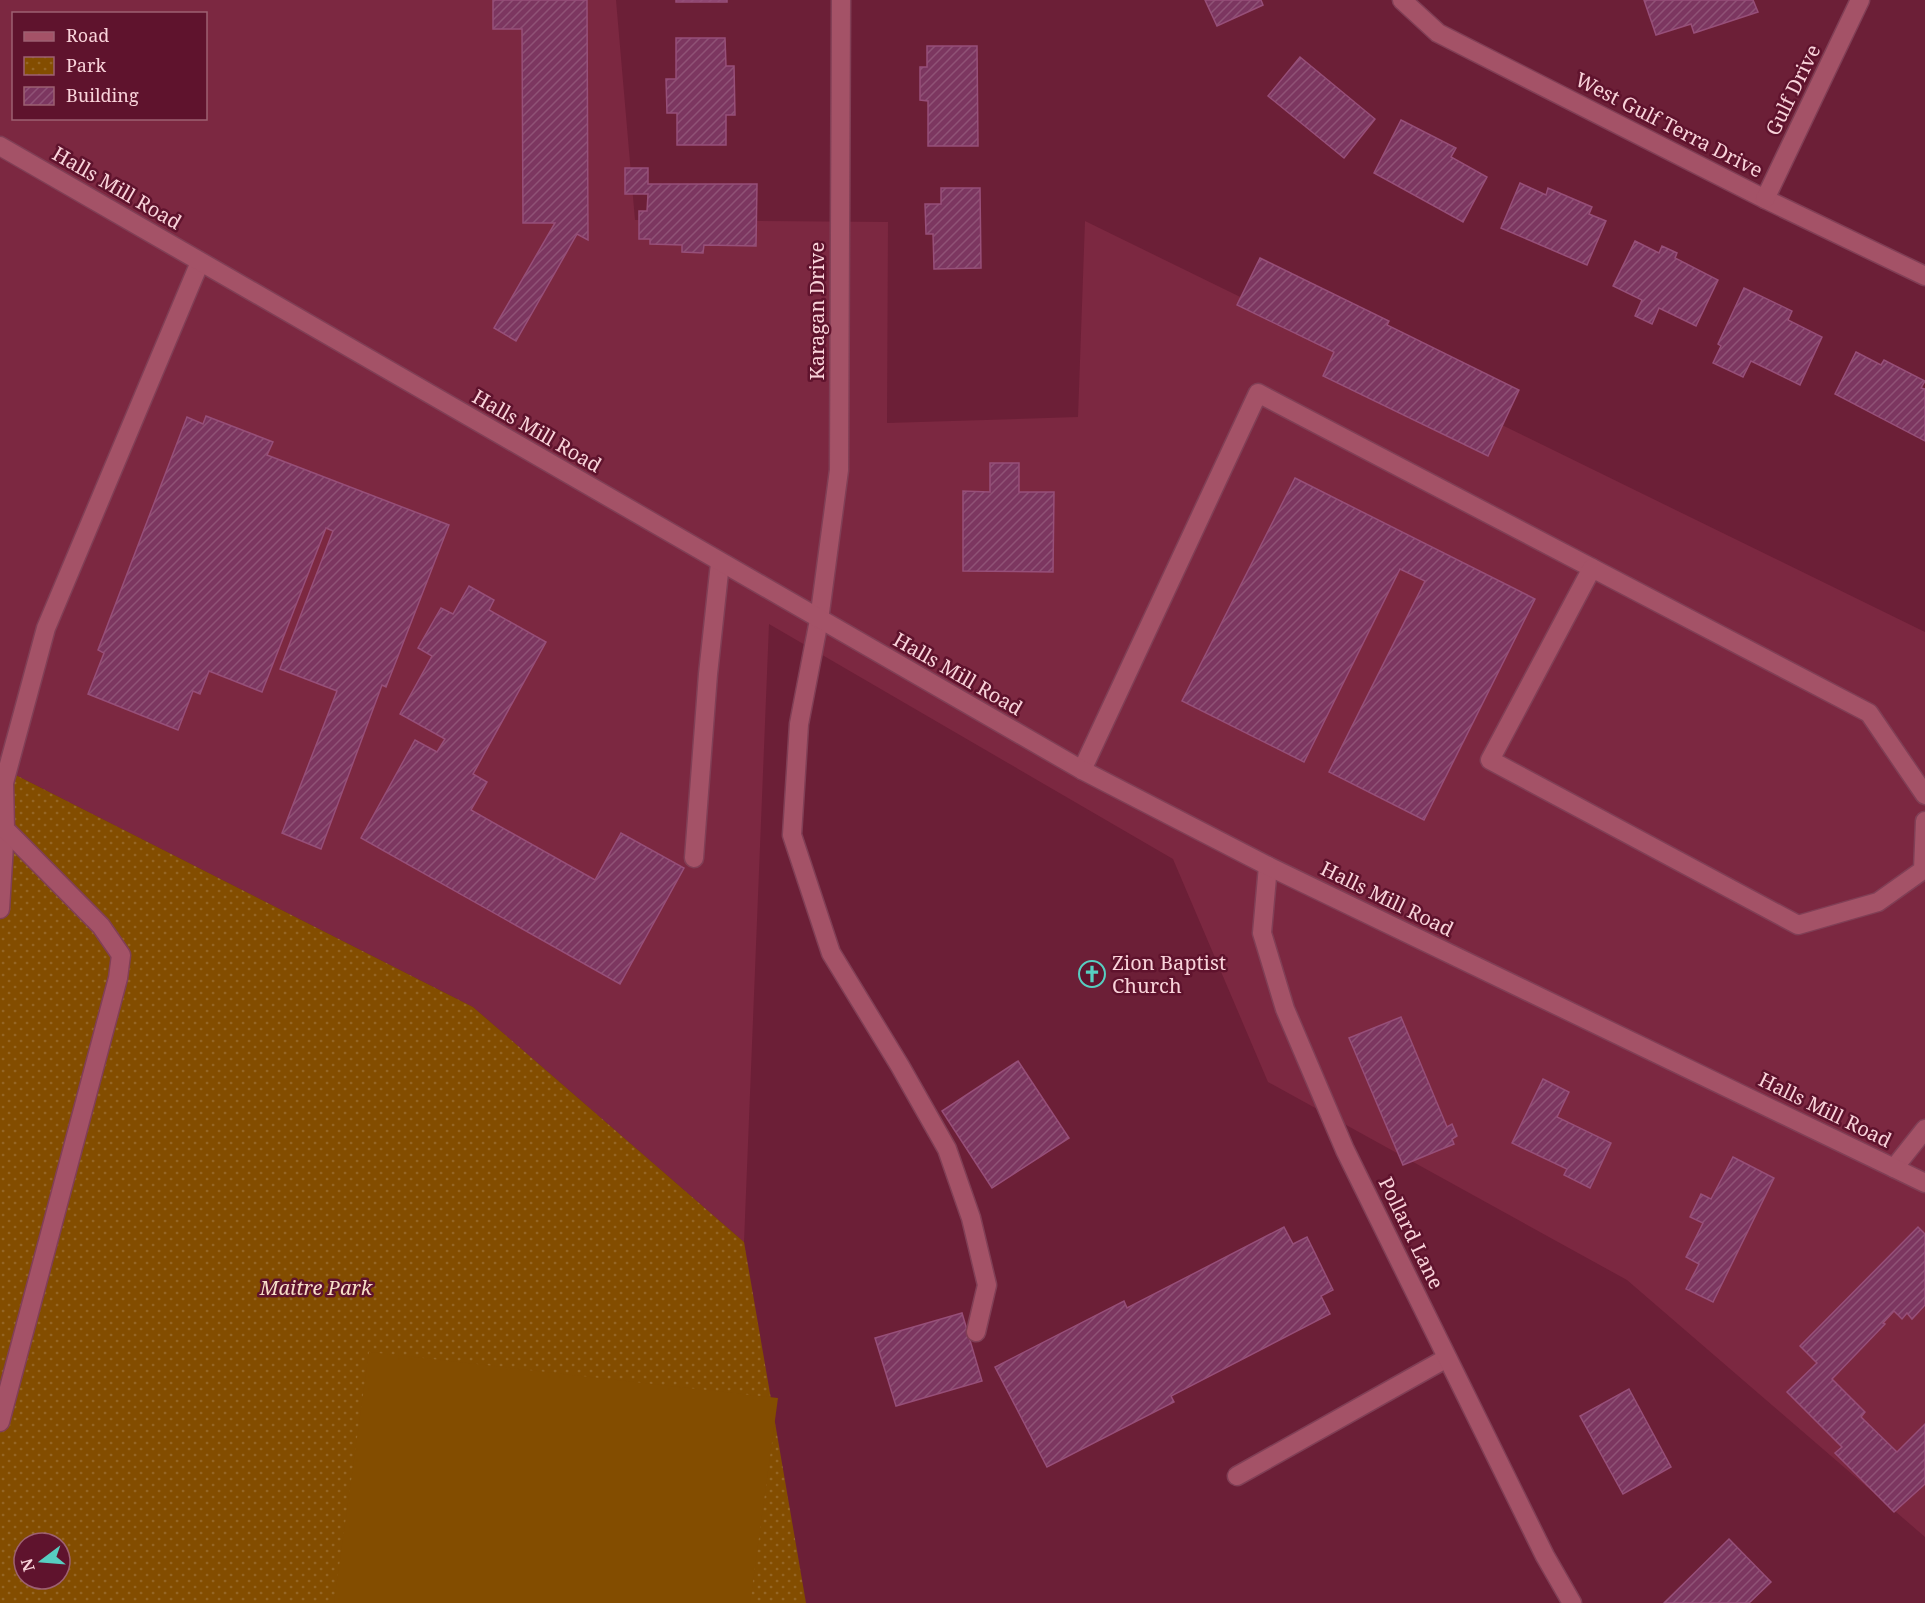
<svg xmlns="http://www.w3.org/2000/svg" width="1925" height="1603" viewBox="0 0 1925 1603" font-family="'Noto Serif',serif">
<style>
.built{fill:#7c2841;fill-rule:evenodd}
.park{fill:url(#park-dots);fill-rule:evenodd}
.pitch{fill:#834d00}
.building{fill:url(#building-hatch);stroke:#974f79;stroke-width:1.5}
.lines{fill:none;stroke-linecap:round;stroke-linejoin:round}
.lane-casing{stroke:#813f56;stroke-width:21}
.street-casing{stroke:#813f56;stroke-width:21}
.secondary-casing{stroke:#813f56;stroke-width:21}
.lane{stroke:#a45267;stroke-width:18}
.street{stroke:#a45267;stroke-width:18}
.secondary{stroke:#a45267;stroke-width:18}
.labels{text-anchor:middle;stroke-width:5;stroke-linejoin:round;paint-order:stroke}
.street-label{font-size:20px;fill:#f9d3da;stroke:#5f132d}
.poi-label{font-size:20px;fill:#f9d3da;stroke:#5f132d;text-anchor:start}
.park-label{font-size:20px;font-style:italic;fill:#f6dfc8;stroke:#5f132d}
</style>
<defs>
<pattern id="park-dots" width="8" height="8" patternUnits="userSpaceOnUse" patternTransform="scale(1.5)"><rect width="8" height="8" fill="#834d00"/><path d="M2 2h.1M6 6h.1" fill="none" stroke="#956625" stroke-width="1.8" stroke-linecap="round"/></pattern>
<pattern id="building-hatch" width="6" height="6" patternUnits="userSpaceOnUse" patternTransform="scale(1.5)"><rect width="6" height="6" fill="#7c3660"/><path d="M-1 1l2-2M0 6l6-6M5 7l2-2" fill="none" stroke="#8f5276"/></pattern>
</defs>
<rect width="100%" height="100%" fill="#6c1f37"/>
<path class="built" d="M0,0H616L635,220L888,222L887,423L1078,417L1085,221L1925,632V1537L1627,1280L1268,1082L1173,859L769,624L744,1242L473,1007L0,767ZM14,14H206V118H14Z"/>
<path class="park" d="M0,767L473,1007L744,1242L806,1603H0ZM24,1543H60V1579H24Z"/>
<path class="pitch" d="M369,1352L778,1398L750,1603H334Z"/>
<g class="building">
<path d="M493,0H587L588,240L577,234L516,341L494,328L555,223H523L522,29H493Z"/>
<rect x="676" y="0" width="51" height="2"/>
<path d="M1205,0H1261L1263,5L1217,26Z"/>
<path d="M1644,0H1753L1758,12L1694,33L1691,24L1656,35Z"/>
<path d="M676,38H725L726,66H734L735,115H726V145H677V113H667L666,79H676Z"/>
<path d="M927,46H977L978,146H928V101L920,100V67H927Z"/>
<path d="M1300,57L1375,119L1344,158L1268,96Z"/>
<path d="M1401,120L1456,148L1451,157L1487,177L1463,222L1374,173Z"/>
<path d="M625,168H648V184H757L756,246L704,245L703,253L682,252V245L650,244V239H639V211H647L648,194H625Z"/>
<path d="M1520,183L1546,195L1548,188L1592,207L1589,214L1606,221L1587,265L1501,228Z"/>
<path d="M941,188H980L981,268L934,269L933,234H926L925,204H941Z"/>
<path d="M1635,241L1659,253L1662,246L1677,253L1675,258L1718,280L1696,326L1659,308L1652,324L1635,316L1642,300L1613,286Z"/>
<path d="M1260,258L1389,321L1387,325L1519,390L1488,456L1323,376L1334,352L1237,305Z"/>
<path d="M1744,288L1792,311L1788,320L1822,337L1800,385L1751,361L1743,377L1713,363L1721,346L1718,344Z"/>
<path d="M1856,352L1881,365L1884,360L1925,381L1921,388L1925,389V441L1835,394Z"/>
<path d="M206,416L273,442L267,455L449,525L386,687L382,685L321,849L282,833L337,691L280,669L333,531L326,528L262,692L209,671L200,694L193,691L178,730L88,694L104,653L98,650L187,417L203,424Z"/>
<path d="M990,463H1019V492H1054L1053,572L963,571V491L990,492Z"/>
<path d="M1295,478L1535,599L1424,820L1329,772L1425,581L1400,569L1304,762L1182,701Z"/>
<path d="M469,586L494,600L489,610L546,642L473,774L487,782L471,810L595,880L621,833L684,868L620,984L361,838L415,740L437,752L445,739L400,714L432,656L418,648L441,608L453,614Z"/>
<path d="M1401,1017L1447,1127L1452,1124L1457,1136L1452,1139L1454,1144L1403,1165L1349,1038Z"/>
<path d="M1018,1061L1069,1138L992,1188L942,1111Z"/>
<path d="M1543,1079L1569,1092L1557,1117L1611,1143L1590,1188L1564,1175L1567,1169L1512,1143Z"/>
<path d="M1733,1157L1774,1178L1713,1302L1686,1289L1699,1264L1686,1257L1703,1223L1690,1217L1701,1194L1711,1199Z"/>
<path d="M1284,1227L1293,1244L1307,1237L1333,1290L1321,1296L1330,1314L1171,1396L1174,1402L1047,1467L995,1367L1124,1301L1127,1308Z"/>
<path d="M1918,1227L1925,1234V1305L1912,1319L1907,1313L1902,1319L1894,1311L1883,1323L1885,1324L1832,1379L1865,1412L1861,1417L1897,1452L1925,1424V1484L1894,1512L1835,1453L1842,1447L1787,1392L1817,1363L1800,1346Z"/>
<path d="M962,1313L982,1381L896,1406L875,1338Z"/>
<path d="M1629,1389L1671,1467L1623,1494L1580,1416Z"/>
<path d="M1729,1539L1771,1582L1749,1603H1664Z"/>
</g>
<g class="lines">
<defs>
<g id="lane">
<path d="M819,620L799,724L792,835L831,953L900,1066L947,1149L971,1218L987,1285L976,1332"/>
<path d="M1082,770L1258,393L1592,568"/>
<path d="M1925,795L1869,713L1592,568L1490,760L1798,925L1878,902L1923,870L1925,821"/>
<path d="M694,858L708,674L720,563"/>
<path d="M0,909L5,829"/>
<path d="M0,1422L118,978L121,955L101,926L5,829L4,783L46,628L200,262"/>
<path d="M1237,1476L1447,1358"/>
</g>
<g id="street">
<path d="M1402,0L1438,33L1765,199L1925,276"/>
<path d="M1765,199L1860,0"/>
<path d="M819,620L839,470L841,0"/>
<path d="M1268,866L1262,933L1285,1009L1345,1150L1545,1556L1572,1603"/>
<path d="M1894,1168L1925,1129"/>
</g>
<path id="secondary" d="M0,146L1082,770L1268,866L1925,1183"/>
</defs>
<use href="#lane" class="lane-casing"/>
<use href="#street" class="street-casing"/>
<use href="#secondary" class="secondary-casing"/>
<use href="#lane" class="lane"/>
<use href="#street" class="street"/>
<use href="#secondary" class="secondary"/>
</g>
<defs>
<symbol id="church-ring" viewBox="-11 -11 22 22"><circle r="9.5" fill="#5f132d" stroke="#57cec1" stroke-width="1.5"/><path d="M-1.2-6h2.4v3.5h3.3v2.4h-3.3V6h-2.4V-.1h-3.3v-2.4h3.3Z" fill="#57cec1"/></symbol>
</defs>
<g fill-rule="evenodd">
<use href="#church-ring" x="1077" y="959" width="30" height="30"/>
</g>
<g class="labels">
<g class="street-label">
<text transform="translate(1793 90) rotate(-64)" y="7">Gulf Drive</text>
<text transform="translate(1669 125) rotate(27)" y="7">West Gulf Terra Drive</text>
<text transform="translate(117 188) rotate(30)" y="7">Halls Mill Road</text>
<text transform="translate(817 311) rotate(-90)" y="7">Karagan Drive</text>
<text transform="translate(537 431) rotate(30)" y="7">Halls Mill Road</text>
<text transform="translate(958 674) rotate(30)" y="7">Halls Mill Road</text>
<text transform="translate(1387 899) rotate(26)" y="7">Halls Mill Road</text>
<text transform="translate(1825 1110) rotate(26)" y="7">Halls Mill Road</text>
<text transform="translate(1411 1233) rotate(64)" y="7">Pollard Lane</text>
</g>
<g class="poi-label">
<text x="1112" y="970">Zion Baptist<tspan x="1112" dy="23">Church</tspan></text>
</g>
<g class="park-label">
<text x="316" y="1295">Maitre Park</text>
</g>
</g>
<rect x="12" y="12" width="195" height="108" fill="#5f132d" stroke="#9d6072" stroke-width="1.5"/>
<rect x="24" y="32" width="30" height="9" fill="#a45267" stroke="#9d6072" stroke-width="1.5"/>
<text x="66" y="42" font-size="18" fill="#f9d3da">Road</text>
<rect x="24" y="57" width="30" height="18" fill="url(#park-dots)" stroke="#9d6072" stroke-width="1.5"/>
<text x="66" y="72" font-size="18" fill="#f9d3da">Park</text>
<rect x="24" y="87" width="30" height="18" fill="url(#building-hatch)" stroke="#9d6072" stroke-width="1.5"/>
<text x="66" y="102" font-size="18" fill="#f9d3da">Building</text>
<g transform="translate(42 1561) rotate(254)"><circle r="28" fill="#5f132d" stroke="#9d6072" stroke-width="1.5"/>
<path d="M0-4.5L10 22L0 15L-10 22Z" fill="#57cec1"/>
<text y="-9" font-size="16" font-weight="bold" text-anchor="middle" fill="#f9d3da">N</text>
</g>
</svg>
